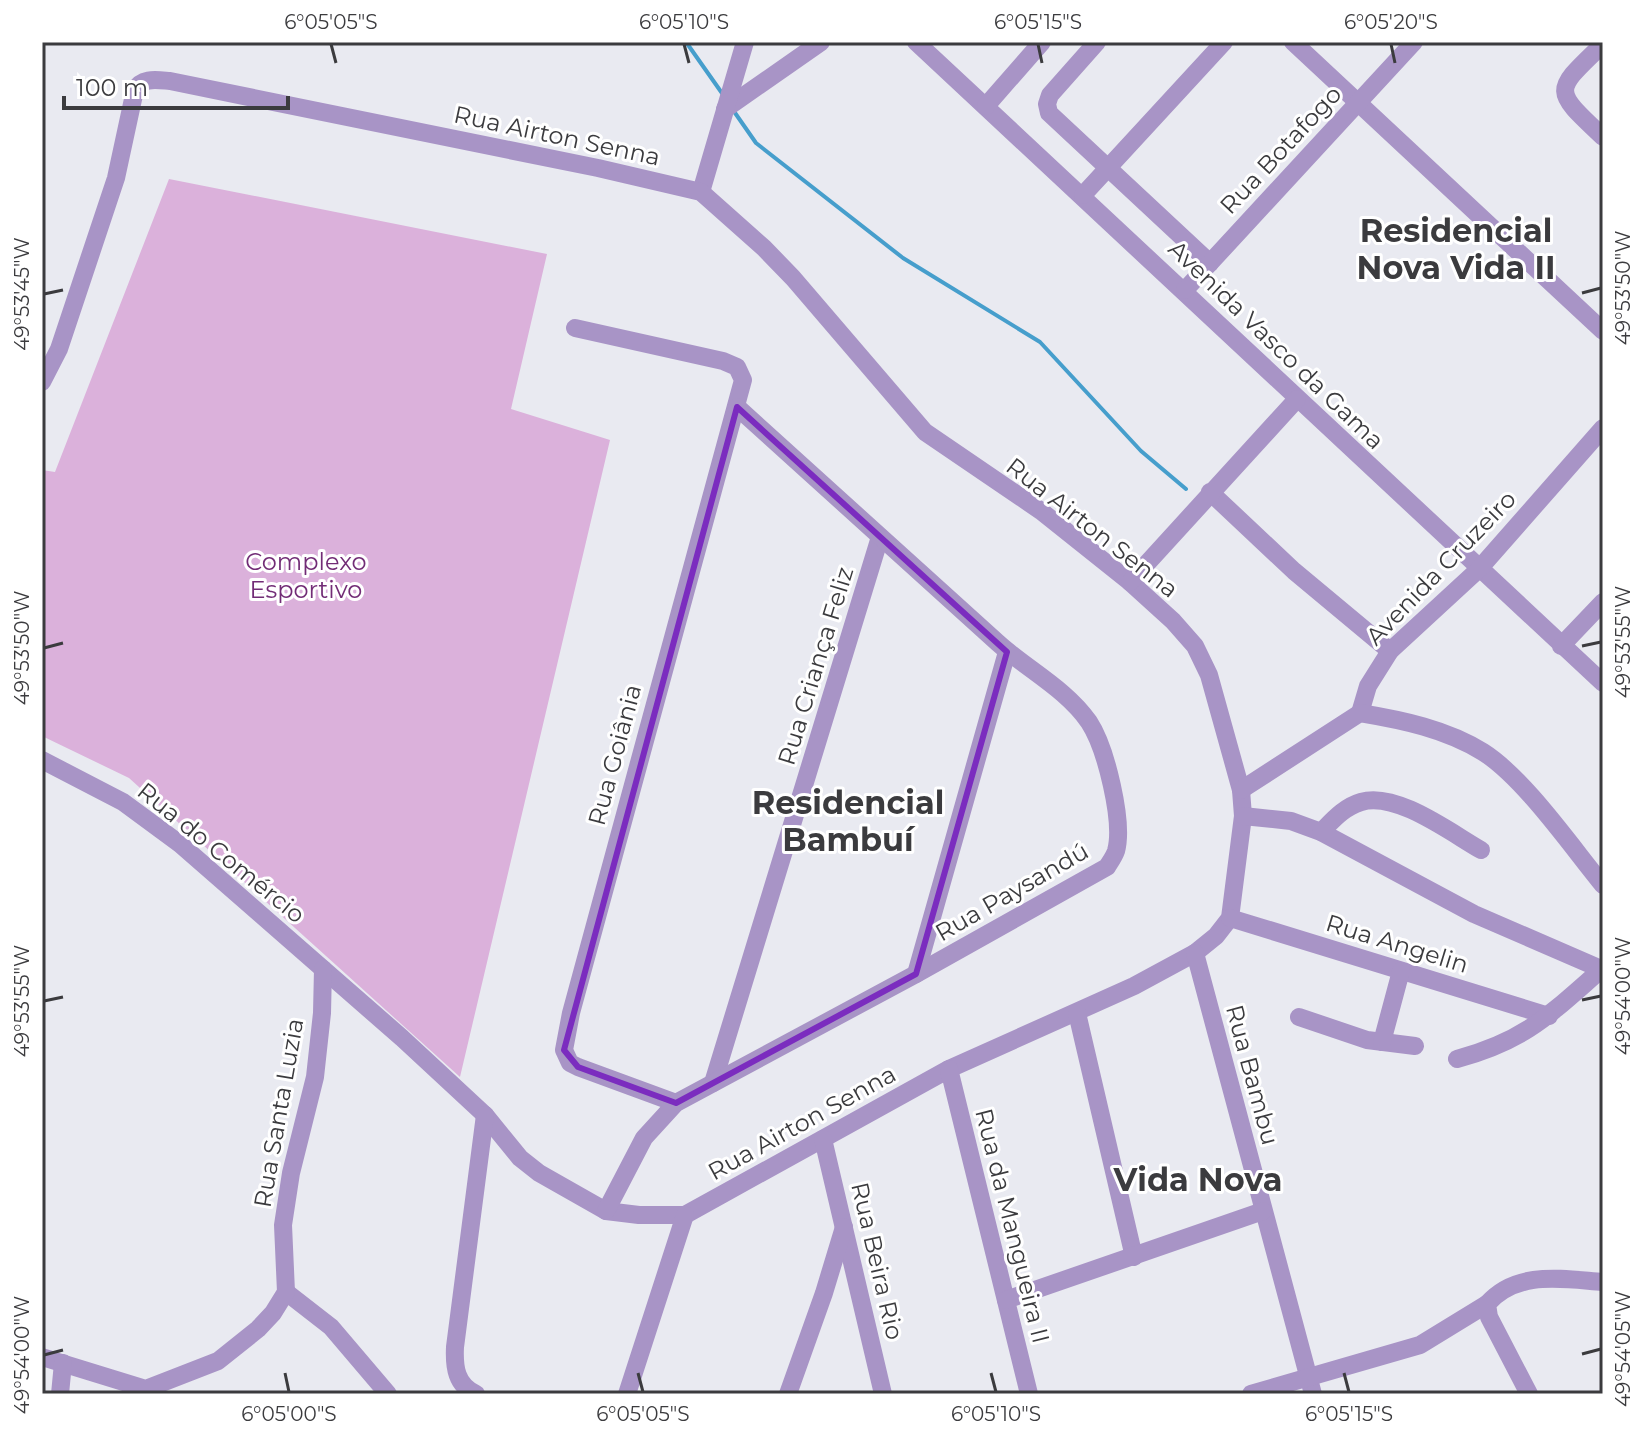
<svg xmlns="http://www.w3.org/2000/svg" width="1645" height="1436" viewBox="0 0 1645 1436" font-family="Montserrat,sans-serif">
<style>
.green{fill:#dbb1db}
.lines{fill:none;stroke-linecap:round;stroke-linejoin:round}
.stream{stroke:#469ecc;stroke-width:4}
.minor{stroke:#a894c6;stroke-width:18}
.marked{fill:none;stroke:#7b2cbf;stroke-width:6;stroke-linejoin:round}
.ticks{fill:none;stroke:#3b3b3e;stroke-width:3}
.labels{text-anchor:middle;stroke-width:6;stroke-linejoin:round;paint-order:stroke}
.street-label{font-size:24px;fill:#3b3b3e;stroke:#fff}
.park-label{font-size:24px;fill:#722c76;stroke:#fff}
.district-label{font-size:32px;font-weight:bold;fill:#3b3b3e;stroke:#fff}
.neatline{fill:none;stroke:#3b3b3e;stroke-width:3}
.ticks-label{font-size:20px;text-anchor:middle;fill:#3b3b3e}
</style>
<rect width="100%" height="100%" fill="#e9eaf1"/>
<path class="green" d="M169,179L547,254L511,409L610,440L460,1077L129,778L42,736V470L55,472Z"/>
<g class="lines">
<g class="stream">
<path d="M686,42L724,96"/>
<path d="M733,110L756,143L903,258L1040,342L1141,451L1186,489"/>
</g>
<g class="minor">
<path d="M916,42L1603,683"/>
<path d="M1097,42L1050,95L1047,104L1049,113L1210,263"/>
<path d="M1293,42L1603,331"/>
<path d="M1603,44C1553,92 1552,89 1603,137"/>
<path d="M986,106L1042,42"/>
<path d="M725,109L821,42"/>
<path d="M701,192L745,42"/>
<path d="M1083,195L1224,42"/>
<path d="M1185,290L1414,42"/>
<path d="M575,328L723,361L737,367L743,380L571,1013L564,1050L570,1063L578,1067L676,1103"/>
<path d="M42,382L59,349L116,178L135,90C142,77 157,80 170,81L598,168L701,192L764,248L793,278L925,432L1041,511L1130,582L1173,621L1195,646L1209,675L1241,790L1243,816L1230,918L1216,936L1195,953L1134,986L949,1069L685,1215H639L606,1211L539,1173L520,1158L485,1115L402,1038L180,844L123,802L42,760"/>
<path d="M1210,492L1294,571L1390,651"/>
<path d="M1130,582L1297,399"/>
<path d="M1561,646L1603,602"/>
<path d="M1360,713L1368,686L1390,651L1479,569L1603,428"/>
<path d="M1241,790L1360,713C1402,720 1446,729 1483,752C1524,778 1571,846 1603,885"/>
<path d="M1243,816L1291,821L1321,832L1474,914L1601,969"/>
<path d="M1321,832C1333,820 1344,807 1361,802C1396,791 1451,833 1481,850"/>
<path d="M1230,918L1549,1016"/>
<path d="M1195,953L1313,1394"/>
<path d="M916,974L1007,652"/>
<path d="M1077,1013L1134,1257"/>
<path d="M1299,1017L1367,1040L1415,1046"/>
<path d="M1382,1042L1401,971"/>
<path d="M1457,1059C1527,1040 1550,1014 1603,968"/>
<path d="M949,1069L1029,1394"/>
<path d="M713,1083L880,537"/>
<path d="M823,1139L883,1394"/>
<path d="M606,1211L644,1138L676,1103L916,974L1107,867C1110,862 1114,857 1116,851C1124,822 1106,748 1089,722C1066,689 1028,670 998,643C911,565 824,486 737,407"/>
<path d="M286,1292L331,1327L388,1394"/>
<path d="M1006,1300L1263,1211"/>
<path d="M42,1357L146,1389L218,1361L258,1329L273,1313L286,1292L283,1225L291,1173L315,1077L322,1013L323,969"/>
<path d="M60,1394L63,1363"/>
<path d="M476,1394C456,1385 454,1367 455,1347L485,1115"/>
<path d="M627,1394L685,1215"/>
<path d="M788,1394L824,1293L844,1227"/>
<path d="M1251,1394L1420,1345L1487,1304"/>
<path d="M1529,1394L1489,1317L1487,1304C1517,1270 1562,1279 1603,1282"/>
</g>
</g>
<path class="marked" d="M737,407L1007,652L916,974L676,1103L578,1067L564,1050Z"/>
<path class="ticks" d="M331,44L336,63M684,44L689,63M1038,44L1042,63M1391,44L1395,63M1582,293L1601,288M44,294L63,290M1582,646L1601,642M44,648L63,643M1582,1000L1601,996M44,1001L63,997M1582,1354L1601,1349M44,1355L63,1350M285,1373L289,1392M638,1373L643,1392M991,1373L996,1392M1344,1373L1349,1392"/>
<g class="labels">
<g class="street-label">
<text transform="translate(557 136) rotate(12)" y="8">Rua Airton Senna</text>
<text transform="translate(1281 150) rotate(-47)" y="8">Rua Botafogo</text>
<text transform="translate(1276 345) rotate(44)" y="8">Avenida Vasco da Gama</text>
<text transform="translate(1092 528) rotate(38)" y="8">Rua Airton Senna</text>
<text transform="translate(1441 568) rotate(-46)" y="8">Avenida Cruzeiro</text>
<text transform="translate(816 666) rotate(-73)" y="8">Rua Criança Feliz</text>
<text transform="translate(615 755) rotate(-75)" y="8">Rua Goiânia</text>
<text transform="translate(221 853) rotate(39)" y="8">Rua do Comércio</text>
<text transform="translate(1012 892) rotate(-30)" y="8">Rua Paysandú</text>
<text transform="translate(1397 944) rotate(17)" y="8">Rua Angelin</text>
<text transform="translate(1252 1075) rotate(75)" y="8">Rua Bambu</text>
<text transform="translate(279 1113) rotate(-80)" y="8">Rua Santa Luzia</text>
<text transform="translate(802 1123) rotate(-29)" y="8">Rua Airton Senna</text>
<text transform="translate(1012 1226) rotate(76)" y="8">Rua da Mangueira II</text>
<text transform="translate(877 1261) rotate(77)" y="8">Rua Beira Rio</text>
</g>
<g class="park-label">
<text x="306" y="570">Complexo<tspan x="306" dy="28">Esportivo</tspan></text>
</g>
<g class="district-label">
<text x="1456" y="242">Residencial<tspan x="1456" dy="37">Nova Vida II</tspan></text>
<text x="848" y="814">Residencial<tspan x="848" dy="37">Bambuí</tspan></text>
<text x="1198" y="1191">Vida Nova</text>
</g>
</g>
<rect width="1645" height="1436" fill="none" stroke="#ffffff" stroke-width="88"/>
<path d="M64 96v12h224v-12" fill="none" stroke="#3b3b3e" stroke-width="4"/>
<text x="76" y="96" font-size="24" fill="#3b3b3e" stroke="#ffffff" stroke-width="6" paint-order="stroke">100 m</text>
<rect x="44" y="44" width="1557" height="1348" class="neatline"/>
<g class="ticks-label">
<text x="331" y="29">6°05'05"S</text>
<text x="684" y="29">6°05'10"S</text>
<text x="1038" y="29">6°05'15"S</text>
<text x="1391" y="29">6°05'20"S</text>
<text transform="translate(1623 288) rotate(-90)" y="7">49°53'50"W</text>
<text transform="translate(22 294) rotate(-90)" y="7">49°53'45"W</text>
<text transform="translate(1623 642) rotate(-90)" y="7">49°53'55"W</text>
<text transform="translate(22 648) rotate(-90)" y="7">49°53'50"W</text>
<text transform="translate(1623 996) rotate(-90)" y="7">49°54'00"W</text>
<text transform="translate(22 1001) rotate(-90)" y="7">49°53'55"W</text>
<text transform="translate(1623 1349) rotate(-90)" y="7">49°54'05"W</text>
<text transform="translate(22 1355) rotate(-90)" y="7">49°54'00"W</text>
<text x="289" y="1421">6°05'00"S</text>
<text x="643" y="1421">6°05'05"S</text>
<text x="996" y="1421">6°05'10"S</text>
<text x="1349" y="1421">6°05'15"S</text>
</g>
</svg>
